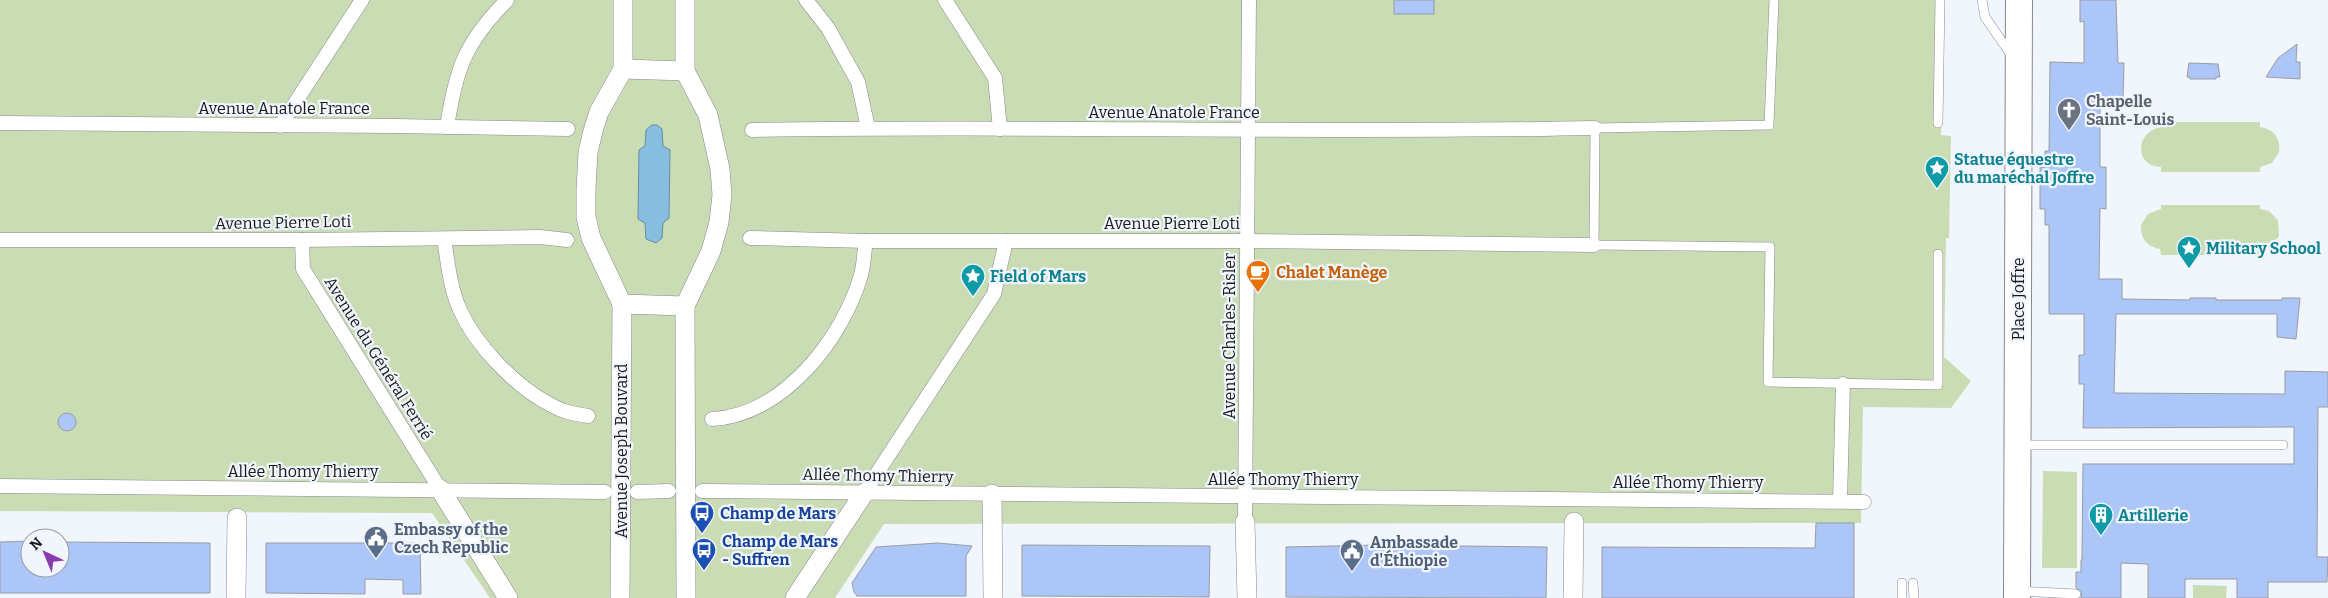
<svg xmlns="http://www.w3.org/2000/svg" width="2328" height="598" viewBox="0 0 2328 598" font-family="Bitter,serif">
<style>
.green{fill:#cadcb4}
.water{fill:#87bedf;stroke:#658ca4}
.building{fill:#acc7f7;stroke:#999ca3}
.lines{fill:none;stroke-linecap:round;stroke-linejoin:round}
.service-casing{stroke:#858990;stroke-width:10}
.pedestrian-casing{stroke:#858990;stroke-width:15}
.minor-casing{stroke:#858990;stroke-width:20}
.secondary-casing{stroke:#858990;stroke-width:28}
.service{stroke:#fff;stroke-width:9}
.pedestrian{stroke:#fff;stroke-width:14}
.minor{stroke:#fff;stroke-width:19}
.secondary{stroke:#fff;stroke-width:26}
.labels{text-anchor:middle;stroke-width:4.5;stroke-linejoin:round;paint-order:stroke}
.worship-label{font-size:16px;font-weight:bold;fill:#5b616d;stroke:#f1f5fc;text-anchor:start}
.street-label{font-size:16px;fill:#16181a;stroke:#f1f5fc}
.culture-label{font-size:16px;font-weight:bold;fill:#0d838f;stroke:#f1f5fc;text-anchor:start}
.food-label{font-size:16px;font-weight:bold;fill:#c56008;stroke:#f1f5fc;text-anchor:start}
.transit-label{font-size:16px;font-weight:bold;fill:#164399;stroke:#f1f5fc;text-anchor:start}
.service-label{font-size:16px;font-weight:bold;fill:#4e5e75;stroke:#f1f5fc;text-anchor:start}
</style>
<rect width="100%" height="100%" fill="#f1f5fc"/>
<g class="green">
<path d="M0,0H1944L1941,135L1951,136L1949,238H1946L1944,357L1971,381L1951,408L1863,407L1861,523L884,524L835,598H490L432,513L0,511Z"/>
<path d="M2161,122H2260V127C2274,129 2281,139 2279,152L2272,163L2260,167V172H2161V167C2135,167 2134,132 2161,127Z"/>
<path d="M2161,205H2260V209L2269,211L2278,220L2279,236L2271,246L2260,249V255H2161L2160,249C2146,246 2141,239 2141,225L2148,214L2161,209Z"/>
<path d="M2043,471L2077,472V568H2042Z"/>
<path d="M2193,585L2227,586L2226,598H2193Z"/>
</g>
<path class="water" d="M652,125H657L662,129L663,146L670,150L669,218L663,223L662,238L656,243L646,239L645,223L638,219L639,150L645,146L646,130Z"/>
<g class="building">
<rect x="1394" y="0" width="40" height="14"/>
<path d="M2080,0H2116L2118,63H2124L2123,98H2100V167H2106V209L2100,208L2099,279H2122V299L2190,300V298H2216V300H2282V298H2300L2296,339L2277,337V314H2116L2114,393L2285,394V371L2328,372V407H2318L2317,557H2328L2327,582H2268V598H2237V579H2185V598H2148V564L2121,563V598H2081L2082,592L2076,588V572H2081V560H2082L2083,464H2294V427L2083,428L2084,384H2079V355H2084V314H2049V225H2045V209H2040V167H2045V151H2049L2050,62L2084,63V21L2080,22Z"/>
<path d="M2297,44L2296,62H2300V79L2266,77L2278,58Z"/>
<path d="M2189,63L2218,64L2220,77H2216V79H2190V77H2187Z"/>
<circle cx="67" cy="422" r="9"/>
<path d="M1816,523H1854V598H1602V547L1815,548Z"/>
<path d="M30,541V568H60V542L210,543V593H0V542Z"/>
<path d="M266,543H420L421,594H403V580L365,579V594L266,593Z"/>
<path d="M938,543L972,546L966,556V596H857L854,592L852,583L876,547Z"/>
<path d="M1022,545L1210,546L1209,597L1022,596Z"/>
<path d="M1377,545L1547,547L1546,598L1286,597V547Z"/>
</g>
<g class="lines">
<defs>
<g id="service">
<path d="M1774,0L1769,125L1595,128L1594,245L1770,247L1768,382L1938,385V254"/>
<path d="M1982,0L1985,17L2012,56"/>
<path d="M1938,123L1940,0"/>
<path d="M2021,445H2283"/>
<path d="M1913,583L1914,598"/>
<path d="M2018,591L2076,594"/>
<path d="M1902,598V583"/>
</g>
<g id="pedestrian">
<path d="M806,0L828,28L858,82L868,128"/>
<path d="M945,0L995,78L1000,129"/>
<path d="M0,123L395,126L568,129"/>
<path d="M280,126L362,0"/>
<path d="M447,127C456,68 465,43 507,0"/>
<path d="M752,130C1033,125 1314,134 1595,128"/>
<path d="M750,238L866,241H1247L1594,245"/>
<path d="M444,239C448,263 450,288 460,310C476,346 516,387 551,405C563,412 575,414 588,416"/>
<path d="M0,240H302L540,237L567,240"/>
<path d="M302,240L303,269L440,489"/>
<path d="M712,419C783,416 843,338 861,275C864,264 864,252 866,241"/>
<path d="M0,486L605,492"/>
<path d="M702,491L1864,502"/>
<path d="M637,492L669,491"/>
<path d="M864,493L994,294L1006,241"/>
<path d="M1840,501L1843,384"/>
<path d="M1245,522L1249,0"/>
</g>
<g id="minor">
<path d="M685,0V71L708,115L720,169L722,195L719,222L711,251L685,306L686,598"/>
<path d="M623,69L685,71"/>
<path d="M622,304L685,306"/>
<path d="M440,489L508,598"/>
<path d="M992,494L993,598"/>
<path d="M1245,522L1247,598"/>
<path d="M236,598L237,518"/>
<path d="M620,598L622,304L591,238L586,217V189L588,152L593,131L599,112L623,69V0"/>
<path d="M795,598L864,493"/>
<path d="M1573,598L1574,522"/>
</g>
<path id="secondary" d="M2017,598L2019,0"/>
</defs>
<use href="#service" class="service-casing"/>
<use href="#pedestrian" class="pedestrian-casing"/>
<use href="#minor" class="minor-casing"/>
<use href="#secondary" class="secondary-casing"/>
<use href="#service" class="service"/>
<use href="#pedestrian" class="pedestrian"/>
<use href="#minor" class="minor"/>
<use href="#secondary" class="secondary"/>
</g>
<defs>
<symbol id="church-pin" viewBox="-11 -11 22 30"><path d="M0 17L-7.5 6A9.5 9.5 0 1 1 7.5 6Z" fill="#6b7280" stroke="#f1f5fc"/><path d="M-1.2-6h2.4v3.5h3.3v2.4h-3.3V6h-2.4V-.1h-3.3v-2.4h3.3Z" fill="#fff"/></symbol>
<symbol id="sight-pin" viewBox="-11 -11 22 30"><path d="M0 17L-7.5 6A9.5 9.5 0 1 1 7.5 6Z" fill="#0f9aa8" stroke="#f1f5fc"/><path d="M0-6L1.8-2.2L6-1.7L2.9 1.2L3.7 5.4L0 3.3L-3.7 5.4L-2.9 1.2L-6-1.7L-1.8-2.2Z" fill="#fff"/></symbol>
<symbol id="cafe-pin" viewBox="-11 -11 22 30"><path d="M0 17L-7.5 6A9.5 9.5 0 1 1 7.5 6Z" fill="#e8710a" stroke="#f1f5fc"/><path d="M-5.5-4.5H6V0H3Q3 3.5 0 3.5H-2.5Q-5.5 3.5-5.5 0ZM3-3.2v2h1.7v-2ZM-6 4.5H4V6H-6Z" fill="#fff"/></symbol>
<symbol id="bus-pin" viewBox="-11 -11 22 30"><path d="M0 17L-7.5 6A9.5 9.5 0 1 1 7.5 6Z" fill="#1a4fb4" stroke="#f1f5fc"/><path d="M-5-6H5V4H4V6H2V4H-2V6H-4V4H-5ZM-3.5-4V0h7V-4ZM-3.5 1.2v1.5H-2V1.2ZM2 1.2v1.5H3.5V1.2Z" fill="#fff"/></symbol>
<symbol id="building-pin" viewBox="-11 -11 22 30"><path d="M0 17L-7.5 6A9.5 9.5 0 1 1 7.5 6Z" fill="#0f9aa8" stroke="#f1f5fc"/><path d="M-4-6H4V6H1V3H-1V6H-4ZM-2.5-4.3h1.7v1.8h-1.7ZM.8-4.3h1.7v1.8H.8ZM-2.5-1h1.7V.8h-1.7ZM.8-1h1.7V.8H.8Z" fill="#fff"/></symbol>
<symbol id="civic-pin" viewBox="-11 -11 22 30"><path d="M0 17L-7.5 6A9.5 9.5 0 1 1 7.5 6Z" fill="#5c6f8a" stroke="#f1f5fc"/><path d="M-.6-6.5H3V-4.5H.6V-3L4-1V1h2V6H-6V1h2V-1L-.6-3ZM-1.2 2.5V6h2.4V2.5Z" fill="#fff"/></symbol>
</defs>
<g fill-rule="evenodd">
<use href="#church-pin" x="2055" y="96" width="28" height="38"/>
<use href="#sight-pin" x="1923" y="154" width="28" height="38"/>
<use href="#sight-pin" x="2175" y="234" width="28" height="38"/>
<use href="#cafe-pin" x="1244" y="258" width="28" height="38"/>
<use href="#sight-pin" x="959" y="262" width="28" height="38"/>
<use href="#bus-pin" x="688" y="499" width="28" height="38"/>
<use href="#building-pin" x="2087" y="501" width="28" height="38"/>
<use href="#civic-pin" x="362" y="524" width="28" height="38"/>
<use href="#bus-pin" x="690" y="536" width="28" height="38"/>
<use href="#civic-pin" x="1338" y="537" width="28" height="38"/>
</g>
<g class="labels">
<g class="worship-label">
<text x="2086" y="107">Chapelle<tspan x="2086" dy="18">Saint-Louis</tspan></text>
</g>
<g class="street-label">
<text x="284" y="114">Avenue Anatole France</text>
<text x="1174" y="118">Avenue Anatole France</text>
<text transform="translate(283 222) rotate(-1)" y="6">Avenue Pierre Loti</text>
<text x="1172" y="229">Avenue Pierre Loti</text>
<text transform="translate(2018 299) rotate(-90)" y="6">Place Joffre</text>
<text transform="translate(1229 336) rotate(-90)" y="6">Avenue Charles-Risler</text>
<text transform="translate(379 358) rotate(58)" y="6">Avenue du Général Ferrié</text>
<text transform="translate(621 451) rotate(-90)" y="6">Avenue Joseph Bouvard</text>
<text x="303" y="477">Allée Thomy Thierry</text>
<text transform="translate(878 475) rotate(1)" y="6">Allée Thomy Thierry</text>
<text x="1283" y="485">Allée Thomy Thierry</text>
<text x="1688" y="488">Allée Thomy Thierry</text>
</g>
<g class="culture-label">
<text x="1954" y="165">Statue équestre<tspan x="1954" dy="18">du maréchal Joffre</tspan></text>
<text x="2206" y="254">Military School</text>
<text x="990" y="282">Field of Mars</text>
<text x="2118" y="521">Artillerie</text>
</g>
<g class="food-label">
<text x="1276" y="278">Chalet Manège</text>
</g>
<g class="transit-label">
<text x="720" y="519">Champ de Mars</text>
<text x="722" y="547">Champ de Mars<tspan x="722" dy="18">- Suffren</tspan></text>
</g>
<g class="service-label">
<text x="394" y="535">Embassy of the<tspan x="394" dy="18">Czech Republic</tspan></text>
<text x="1370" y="548">Ambassade<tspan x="1370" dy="18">d'Éthiopie</tspan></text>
</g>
</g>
<g transform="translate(45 553) rotate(316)"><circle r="24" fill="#f1f5fc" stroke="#999da2"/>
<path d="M0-4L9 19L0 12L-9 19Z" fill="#893cad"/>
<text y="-8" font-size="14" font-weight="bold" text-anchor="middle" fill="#16181a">N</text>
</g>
</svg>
